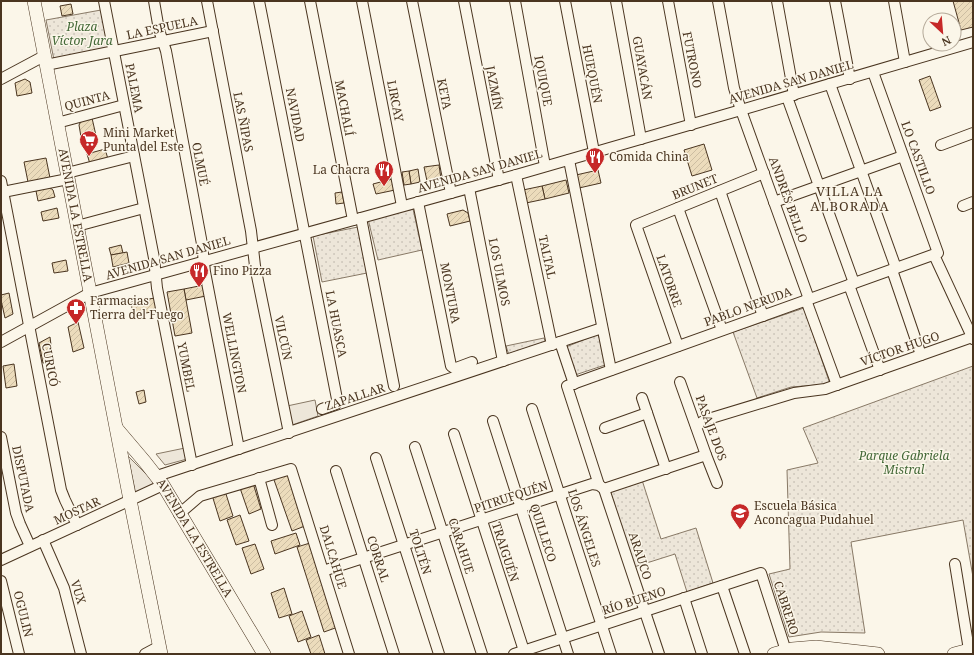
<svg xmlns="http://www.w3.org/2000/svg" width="974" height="655" viewBox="0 0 974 655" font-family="'Noto Serif',serif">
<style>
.grass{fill:#ede6d9;stroke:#887966}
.park{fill:url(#park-dots);stroke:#887966}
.building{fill:url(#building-hatch);stroke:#4a3520}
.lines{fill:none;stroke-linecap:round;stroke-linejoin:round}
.minor-casing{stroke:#4a3520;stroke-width:12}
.major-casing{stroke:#4a3520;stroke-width:14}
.minor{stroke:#fbf6e9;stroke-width:10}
.major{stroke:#fbf6e9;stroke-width:13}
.labels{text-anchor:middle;stroke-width:3;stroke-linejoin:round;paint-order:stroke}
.park-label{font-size:12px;font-style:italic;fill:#436837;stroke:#fbf6e9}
.street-label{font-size:12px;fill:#4a3520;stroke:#fbf6e9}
.poi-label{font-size:12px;fill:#4a3520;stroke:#fbf6e9;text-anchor:start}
.neighbourhood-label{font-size:13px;letter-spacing:1px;fill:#4a3520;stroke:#fbf6e9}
</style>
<defs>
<pattern id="park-dots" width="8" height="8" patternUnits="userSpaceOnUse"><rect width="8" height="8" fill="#ede6d9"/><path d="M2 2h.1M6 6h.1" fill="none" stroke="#cdc6ba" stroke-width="1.8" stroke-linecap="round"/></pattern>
<pattern id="building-hatch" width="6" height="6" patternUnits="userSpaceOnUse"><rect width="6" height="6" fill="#ecdcbc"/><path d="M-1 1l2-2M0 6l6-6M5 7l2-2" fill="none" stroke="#ccbda1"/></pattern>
</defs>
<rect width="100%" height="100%" fill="#fbf6e9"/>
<g class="grass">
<path d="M315,400L318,416L292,425L287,406Z"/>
<path d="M185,448L187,459L165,465L156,454Z"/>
<path d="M128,456L157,485L136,495Z"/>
</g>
<g class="park">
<path d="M101,10L109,49L54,60L46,20Z"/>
<path d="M413,209L422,250L378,260L368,219Z"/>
<path d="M358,227L367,273L322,282L313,236Z"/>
<path d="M804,308L830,384L791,387L757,398L733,332Z"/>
<path d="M598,334L608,364L575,375L566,347Z"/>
<path d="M544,338L546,344L509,355L506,346Z"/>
<path d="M973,366V577L963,520L851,542L865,633L821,632L789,637L769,574L790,569L787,470L818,463L803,428Z"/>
<path d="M642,480L661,539L696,528L713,583L687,592L675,554L634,567L610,491Z"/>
</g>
<g class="building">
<path d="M953,1H973V27L961,30Z"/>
<path d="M71,4L73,14L62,16L60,6Z"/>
<path d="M930,76L941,107L930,111L919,80Z"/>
<path d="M25,79L30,82L32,93L17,96L15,83Z"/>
<path d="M92,118L97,140L82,143L79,125L81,121Z"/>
<path d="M704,144L712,170L692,176L684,150Z"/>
<path d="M105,149L108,159L90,164L87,154Z"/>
<path d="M46,158L50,178L28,182L24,162Z"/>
<path d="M439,165L441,179L427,181L424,167Z"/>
<path d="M418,169L420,182L411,184L409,171Z"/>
<path d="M598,170L601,183L579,188L576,175Z"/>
<path d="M409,171L411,184L404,185L402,172Z"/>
<path d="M392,179L395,190L376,194L373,184Z"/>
<path d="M566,180L569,193L545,199L542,186Z"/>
<path d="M542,186L545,199L526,203L523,190Z"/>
<path d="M49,187L53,190L55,197L38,201L36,191Z"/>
<path d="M342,192L344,203L336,204L335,193Z"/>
<path d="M57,208L59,218L43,221L41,212Z"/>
<path d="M463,210L468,213L470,221L450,226L447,214Z"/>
<path d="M121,245L123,253L111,255L109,248Z"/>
<path d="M127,252L129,263L113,267L111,255Z"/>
<path d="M66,260L68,271L54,273L52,263Z"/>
<path d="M204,285L206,296L186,300L184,289Z"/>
<path d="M184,289L192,333L175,336L167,292Z"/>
<path d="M9,293L13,314L5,318L1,300V295Z"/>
<path d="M155,298L158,311L133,315L131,302Z"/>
<path d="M78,322L84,348L73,352L68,327Z"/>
<path d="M50,337L53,361L43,363L39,343Z"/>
<path d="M14,364L17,386L6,388L3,366Z"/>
<path d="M144,390L146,402L139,404L136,392Z"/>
<path d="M287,472L305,526L292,531L273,477Z"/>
<path d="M253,483L261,509L249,514L240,488Z"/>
<path d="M225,491L233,516L220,521L212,495Z"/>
<path d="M240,515L249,541L236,545L227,520Z"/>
<path d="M296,533L300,545L275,554L271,541Z"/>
<path d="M310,543L338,627L324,632L297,547Z"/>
<path d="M255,544L264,569L251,574L242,548Z"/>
<path d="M284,588L292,614L279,618L271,593Z"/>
<path d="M302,611L311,637L298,642L289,616Z"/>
<path d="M319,635L325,654H311L306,640Z"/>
</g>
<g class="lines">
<defs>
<g id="minor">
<path d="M104,1L154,258L157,288L192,465"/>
<path d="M154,1L159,30L166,51L202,244L205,272L239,449"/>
<path d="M207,1L251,231L255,266L289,433"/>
<path d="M259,1L337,399L338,401L336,404L322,409"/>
<path d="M310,1L353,220"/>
<path d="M362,1L402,206"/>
<path d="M412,1L451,193"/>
<path d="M464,1L499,180"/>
<path d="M515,1L545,166"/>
<path d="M565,1L594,152"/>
<path d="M616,1L641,139"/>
<path d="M668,1L691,125"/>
<path d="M718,1L734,88L741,110L809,299"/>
<path d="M777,1L794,95"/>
<path d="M835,1L850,79"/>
<path d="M894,1L905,62"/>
<path d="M46,65L213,31"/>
<path d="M1,79L44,56"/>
<path d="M830,84L896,268"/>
<path d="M787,97L854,283"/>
<path d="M57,123L124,105"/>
<path d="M941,145L973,133"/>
<path d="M569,160L611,370"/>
<path d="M67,173L134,156"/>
<path d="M516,175L552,345"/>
<path d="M1,181L61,490L65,500L77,525"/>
<path d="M469,188L503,361"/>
<path d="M720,191L763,316"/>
<path d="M3,192L68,179"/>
<path d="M418,202L451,366L454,368H456L472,362"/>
<path d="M774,202L903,156"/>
<path d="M963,206L973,202"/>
<path d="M678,208L722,330"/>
<path d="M361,218L394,386"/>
<path d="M77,226L144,208"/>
<path d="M934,255L973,339"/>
<path d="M892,270L921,355"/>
<path d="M849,285L880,370"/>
<path d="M806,300L837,385"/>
<path d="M1,342L90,293L516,175L741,110L973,42"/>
<path d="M560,342L574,384"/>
<path d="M678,346L636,225L764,173"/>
<path d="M680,382L706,455L717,483"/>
<path d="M642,398L666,469"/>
<path d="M532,409L611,654"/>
<path d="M493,421L568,654"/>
<path d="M696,426L705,420L794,393L825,389L972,337"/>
<path d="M605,428L647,413"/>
<path d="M454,434L525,654"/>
<path d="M1,437L16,513L20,524L30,546"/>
<path d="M415,447L482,654"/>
<path d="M376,458L439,654"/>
<path d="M336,471L394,654"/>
<path d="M157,476L602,328"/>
<path d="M259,478L272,525"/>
<path d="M599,485L567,386L938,253L873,72"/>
<path d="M604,489L706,455"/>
<path d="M179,514L200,496L291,469L349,654"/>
<path d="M43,540L64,588L81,654"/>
<path d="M1,560L163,485"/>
<path d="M955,564L969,650"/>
<path d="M323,571L592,484L599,485L604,489L659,654"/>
<path d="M1,581L19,654"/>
<path d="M722,586L745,654"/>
<path d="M684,598L702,654"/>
<path d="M145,654L160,646"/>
<path d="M514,654L761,573L786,651"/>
</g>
<g id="major">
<path id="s1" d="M34,1L130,500L161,654"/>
<path id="s2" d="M117,429L145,462L163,485L264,654"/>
<path d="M774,654L792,649L816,647L878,654"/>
<path d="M954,654L973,649"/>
</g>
</defs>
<use href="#minor" class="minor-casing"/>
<use href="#major" class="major-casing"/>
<use href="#minor" class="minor"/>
<use href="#major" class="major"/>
</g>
<defs>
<symbol id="supermarket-pin" viewBox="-11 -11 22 30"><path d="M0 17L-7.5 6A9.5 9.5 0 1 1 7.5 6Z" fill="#c62828" stroke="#fbf6e9"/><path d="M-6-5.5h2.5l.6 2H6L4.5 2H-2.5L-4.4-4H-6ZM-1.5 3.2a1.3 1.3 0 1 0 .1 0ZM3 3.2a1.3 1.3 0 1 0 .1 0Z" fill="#fff"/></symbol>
<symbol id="restaurant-pin" viewBox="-11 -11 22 30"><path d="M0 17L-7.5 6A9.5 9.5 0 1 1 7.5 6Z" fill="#c62828" stroke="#fbf6e9"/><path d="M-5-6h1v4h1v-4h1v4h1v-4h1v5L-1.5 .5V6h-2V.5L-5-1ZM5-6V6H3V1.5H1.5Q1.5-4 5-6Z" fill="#fff"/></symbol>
<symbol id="pharmacy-pin" viewBox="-11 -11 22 30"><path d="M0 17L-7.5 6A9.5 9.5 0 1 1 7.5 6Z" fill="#c62828" stroke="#fbf6e9"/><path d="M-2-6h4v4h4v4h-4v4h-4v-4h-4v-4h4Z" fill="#fff"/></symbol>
<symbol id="school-pin" viewBox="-11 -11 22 30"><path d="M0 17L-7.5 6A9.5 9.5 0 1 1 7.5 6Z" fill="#c62828" stroke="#fbf6e9"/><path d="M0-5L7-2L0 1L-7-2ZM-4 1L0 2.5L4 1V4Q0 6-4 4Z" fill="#fff"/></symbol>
</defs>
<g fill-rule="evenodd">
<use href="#supermarket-pin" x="78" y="129" width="22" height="30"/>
<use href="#restaurant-pin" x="584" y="146" width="22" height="30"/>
<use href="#restaurant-pin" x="373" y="159" width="22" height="30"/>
<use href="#restaurant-pin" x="188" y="260" width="22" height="30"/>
<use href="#pharmacy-pin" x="65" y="297" width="22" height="30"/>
<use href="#school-pin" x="729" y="502" width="22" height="30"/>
</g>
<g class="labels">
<g class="park-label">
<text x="82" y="31">Plaza<tspan x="82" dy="14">Víctor Jara</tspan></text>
<text x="904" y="460">Parque Gabriela<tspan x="904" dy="14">Mistral</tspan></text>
</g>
<g class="street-label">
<text transform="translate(162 28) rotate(-12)" y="4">LA ESPUELA</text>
<text transform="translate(692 60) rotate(79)" y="4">FUTRONO</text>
<text transform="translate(642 68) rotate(80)" y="4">GUAYACÁN</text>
<text transform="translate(592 74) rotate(79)" y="4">HUEQUÉN</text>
<text transform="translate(543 81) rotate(79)" y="4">IQUIQUE</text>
<text transform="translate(791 82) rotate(-16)" y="4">AVENIDA SAN DANIEL</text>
<text transform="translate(134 88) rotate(79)" y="4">PALEMA</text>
<text transform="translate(494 88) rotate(79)" y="4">JAZMÍN</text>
<text transform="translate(444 94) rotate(79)" y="4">KETA</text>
<text transform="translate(87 101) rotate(-15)" y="4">QUINTA</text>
<text transform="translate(395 101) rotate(79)" y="4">LIRCAY</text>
<text transform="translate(344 108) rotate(79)" y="4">MACHALÍ</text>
<text transform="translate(295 115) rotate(79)" y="4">NAVIDAD</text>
<text transform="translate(243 122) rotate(79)" y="4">LAS ÑIPAS</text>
<text transform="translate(918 158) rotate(70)" y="4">LO CASTILLO</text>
<text transform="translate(200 164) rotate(79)" y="4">OLMUÉ</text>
<text transform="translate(480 171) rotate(-16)" y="4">AVENIDA SAN DANIEL</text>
<text transform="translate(695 187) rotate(-22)" y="4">BRUNET</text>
<text transform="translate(788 200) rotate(70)" y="4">ANDRÉS BELLO</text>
<text dy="4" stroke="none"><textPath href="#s1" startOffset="218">AVENIDA LA ESTRELLA</textPath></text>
<text transform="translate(547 257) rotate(78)" y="4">TALTAL</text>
<text transform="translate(168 258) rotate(-16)" y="4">AVENIDA SAN DANIEL</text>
<text transform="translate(499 272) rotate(79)" y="4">LOS ULMOS</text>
<text transform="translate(669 281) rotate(71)" y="4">LATORRE</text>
<text transform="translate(450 293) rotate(79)" y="4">MONTURA</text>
<text transform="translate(748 307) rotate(-20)" y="4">PABLO NERUDA</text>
<text transform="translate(336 324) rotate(79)" y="4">LA HUASCA</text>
<text transform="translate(283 338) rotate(78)" y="4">VILCÚN</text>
<text transform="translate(900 349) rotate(-19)" y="4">VÍCTOR HUGO</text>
<text transform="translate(234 353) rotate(79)" y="4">WELLINGTON</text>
<text transform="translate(50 365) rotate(79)" y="4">CURICÓ</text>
<text transform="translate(186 367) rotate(79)" y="4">YUMBEL</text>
<text transform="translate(355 397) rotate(-18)" y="4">ZAPALLAR</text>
<text transform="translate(711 428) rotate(70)" y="4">PASAJE DOS</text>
<text transform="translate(23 479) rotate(78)" y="4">DISPUTADA</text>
<text transform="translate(511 497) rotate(-18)" y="4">PITRUFQUÉN</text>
<text transform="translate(77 511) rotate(-25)" y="4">MOSTAR</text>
<text transform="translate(584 528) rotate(72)" y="4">LOS ÁNGELES</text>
<text transform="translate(543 533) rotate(72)" y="4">QUILLECO</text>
<text dy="4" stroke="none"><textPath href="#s2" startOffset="134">AVENIDA LA ESTRELLA</textPath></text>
<text transform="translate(461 546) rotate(72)" y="4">CARAHUE</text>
<text transform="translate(420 552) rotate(72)" y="4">TOLTÉN</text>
<text transform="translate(505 552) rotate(72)" y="4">TRAIGUÉN</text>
<text transform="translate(640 556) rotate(72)" y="4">ARAUCO</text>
<text transform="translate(333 557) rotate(73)" y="4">DALCAHUE</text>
<text transform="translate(378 559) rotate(72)" y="4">CORRAL</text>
<text transform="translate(78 592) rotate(73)" y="4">VUX</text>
<text transform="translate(634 601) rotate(-18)" y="4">RÍO BUENO</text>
<text transform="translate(786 608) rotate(72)" y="4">CABRERO</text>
<text transform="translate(23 614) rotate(76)" y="4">OGULIN</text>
</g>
<g class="poi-label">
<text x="103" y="137">Mini Market<tspan x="103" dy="14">Punta del Este</tspan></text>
<text x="609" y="161">Comida China</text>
<text x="370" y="174" text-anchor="end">La Chacra</text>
<text x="213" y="275">Fino Pizza</text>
<text x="90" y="305">Farmacias<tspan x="90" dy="14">Tierra del Fuego</tspan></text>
<text x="754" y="510">Escuela Básica<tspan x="754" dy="14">Aconcagua Pudahuel</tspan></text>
</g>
<g class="neighbourhood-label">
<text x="850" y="196">VILLA LA<tspan x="850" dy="15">ALBORADA</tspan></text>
</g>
</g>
<rect width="974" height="655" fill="none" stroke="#4a3520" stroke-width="4"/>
<g transform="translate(942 32) rotate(154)"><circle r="19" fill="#fbf6e9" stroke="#b4a999"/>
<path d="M0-3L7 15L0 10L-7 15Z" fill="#c62828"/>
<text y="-6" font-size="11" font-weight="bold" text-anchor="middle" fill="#4a3520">N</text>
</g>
</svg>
